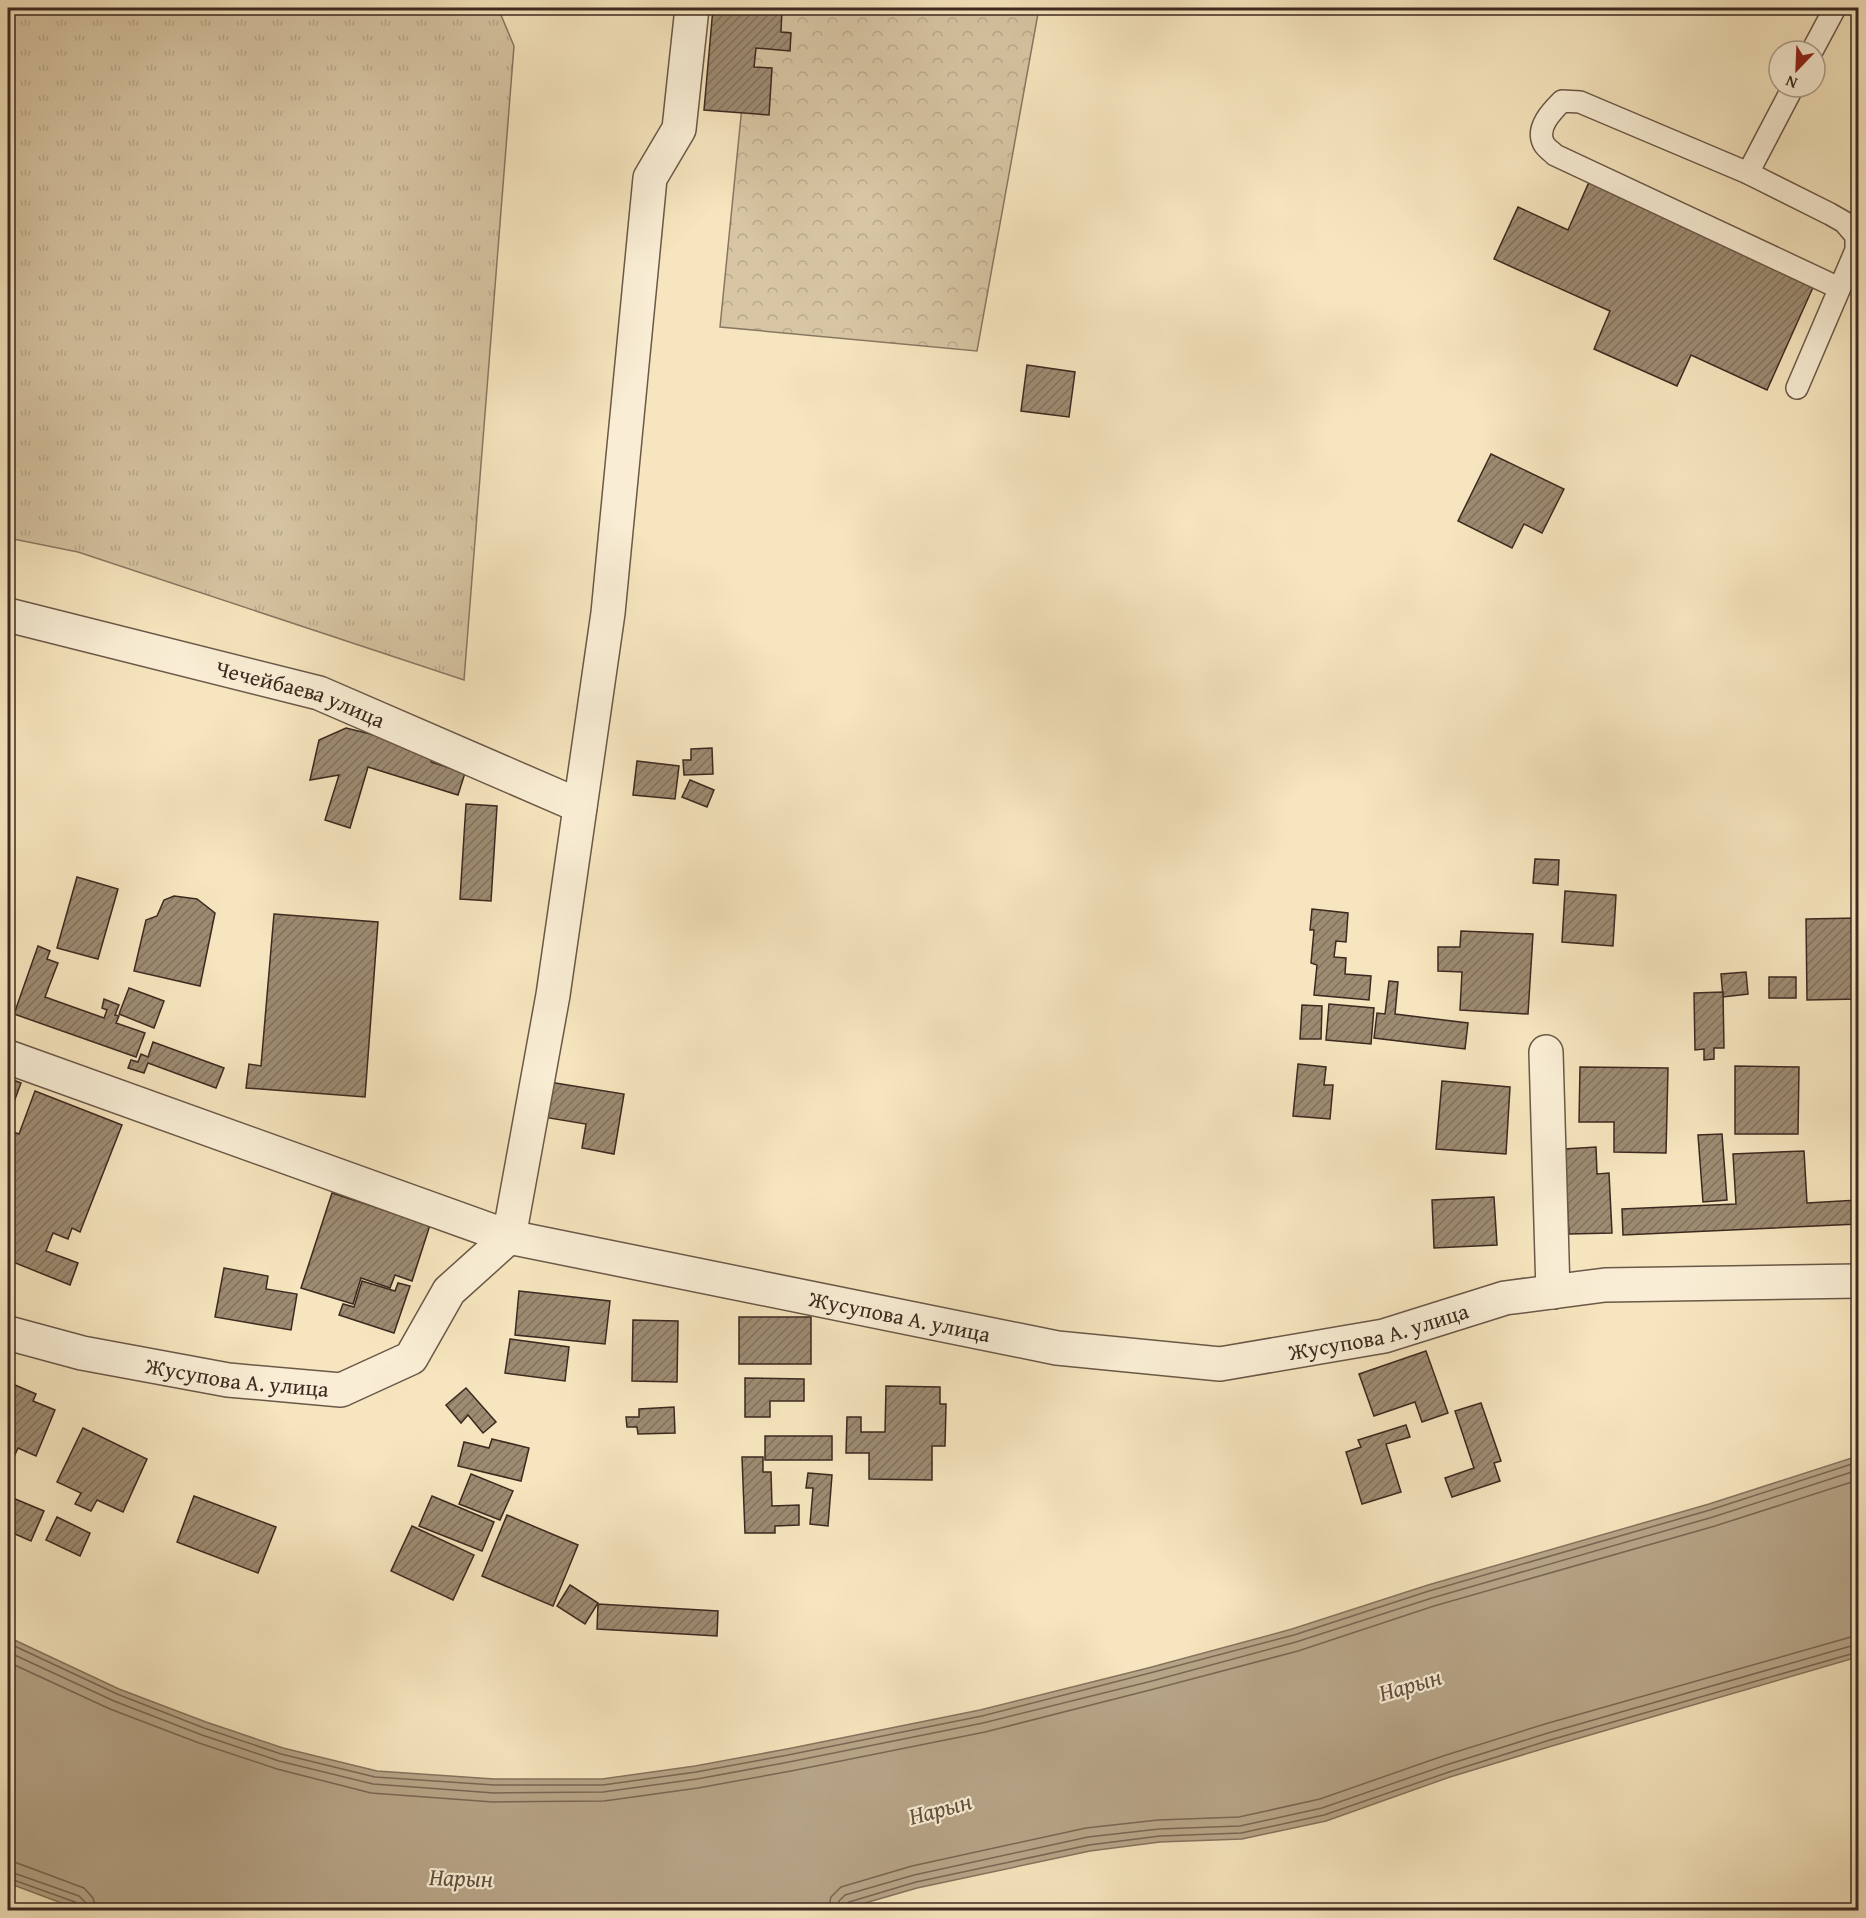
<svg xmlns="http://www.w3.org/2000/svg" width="1866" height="1918" viewBox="0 0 1866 1918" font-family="'Gentium Book Plus',serif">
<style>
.grass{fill:url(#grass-tufts);stroke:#8a7762;stroke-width:1.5}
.park{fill:url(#park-crowns);stroke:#8a7762;stroke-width:1.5}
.water{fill:#b7a588;stroke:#86735e;stroke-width:1.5}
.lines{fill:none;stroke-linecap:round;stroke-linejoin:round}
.shore{stroke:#7a6754;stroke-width:1.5}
.building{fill:url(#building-hatch);stroke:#3d2920;stroke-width:1.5}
.service-casing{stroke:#6b5848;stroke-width:24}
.minor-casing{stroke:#6b5848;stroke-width:36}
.service{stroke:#f9eed5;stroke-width:21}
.minor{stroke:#f9eed5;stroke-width:33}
.labels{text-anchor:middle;stroke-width:4.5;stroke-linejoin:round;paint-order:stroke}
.street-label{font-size:22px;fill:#3d2920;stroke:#f9eed5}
.water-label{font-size:24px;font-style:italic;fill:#624e3f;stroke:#f9eed5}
</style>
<defs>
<pattern id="grass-tufts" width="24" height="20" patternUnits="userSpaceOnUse" patternTransform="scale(1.5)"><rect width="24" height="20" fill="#d7c5a3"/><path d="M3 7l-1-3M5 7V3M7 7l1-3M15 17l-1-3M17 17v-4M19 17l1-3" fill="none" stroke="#b9a98c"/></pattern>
<pattern id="park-crowns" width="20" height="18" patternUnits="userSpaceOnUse" patternTransform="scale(1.5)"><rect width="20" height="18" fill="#d7c5a3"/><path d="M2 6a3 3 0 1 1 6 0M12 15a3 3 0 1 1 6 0" fill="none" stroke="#b9a98c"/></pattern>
<pattern id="building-hatch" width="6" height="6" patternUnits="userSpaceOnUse" patternTransform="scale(1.5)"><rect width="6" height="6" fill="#9d8b72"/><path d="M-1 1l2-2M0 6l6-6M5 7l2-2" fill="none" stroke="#81725d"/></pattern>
</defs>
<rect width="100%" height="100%" fill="#f6e5be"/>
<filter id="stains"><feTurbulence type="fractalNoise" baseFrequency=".00333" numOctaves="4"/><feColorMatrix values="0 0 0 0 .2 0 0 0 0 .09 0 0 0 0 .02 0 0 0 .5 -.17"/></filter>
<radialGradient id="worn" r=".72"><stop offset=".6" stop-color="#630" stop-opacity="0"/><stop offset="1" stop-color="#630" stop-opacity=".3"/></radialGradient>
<path class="grass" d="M8,8H498L514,46L464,680L78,552L8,538Z"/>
<path class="park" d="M750,8H1039L977,351L720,327L746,66L743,43Z"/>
<path class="water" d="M1858,1456V1657L1552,1746L1450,1777L1326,1821L1242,1839L1160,1842L1090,1851L917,1888L841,1910H80L8,1883V1637L119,1689L206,1722L283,1748L377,1771L494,1779H602L695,1766L787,1749L980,1710L1148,1668L1292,1629L1428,1585L1709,1504Z"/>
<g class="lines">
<g class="shore">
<path d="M8,1643L117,1694L204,1728L281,1754L375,1777L494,1785H603L696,1772L788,1755L982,1716L1150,1673L1294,1635L1429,1591L1710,1510L1858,1462"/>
<path d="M8,1652L114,1701L202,1735L279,1761L373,1784L494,1793L603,1792L697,1779L789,1762L983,1723L1152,1681L1296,1642L1432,1598L1713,1517L1858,1470"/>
<path d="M8,1662L110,1709L199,1743L277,1769L371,1793L493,1802L604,1801L698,1788L791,1771L985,1732L1154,1689L1298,1651L1434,1606L1715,1526L1858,1480"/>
<path d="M8,1862L17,1863L84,1888L93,1898L96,1910"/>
<path d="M8,1871L79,1896L85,1902L87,1910"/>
<path d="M8,1878L75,1902L79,1906V1910"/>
<path d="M828,1910L831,1897L841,1887L912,1866L1086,1828L1158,1820L1239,1817L1320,1799L1443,1756L1545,1724L1858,1635"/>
<path d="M837,1910L839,1901L845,1895L914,1875L1088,1837L1159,1829L1240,1826L1322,1808L1446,1765L1548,1733L1858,1644"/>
<path d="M844,1910L845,1905L849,1902L916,1882L1089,1845L1160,1836L1241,1833L1324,1815L1449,1772L1550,1740L1858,1652"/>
</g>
</g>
<g class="building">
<path d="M713,8H782L781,32L791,33L790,51L756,48L754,67L772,68L769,115L704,110Z"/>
<path d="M1589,182L1815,283L1767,390L1691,355L1677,386L1594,349L1610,311L1494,259L1518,207L1568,230Z"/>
<path d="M1027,365L1075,372L1069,417L1021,411Z"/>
<path d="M1491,454L1564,489L1542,533L1524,524L1512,548L1458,521Z"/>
<path d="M346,728L431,749V762L465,773L458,795L368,767L350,828L325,820L339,775L310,780L319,740Z"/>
<path d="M712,748L713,774L684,775L683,760H691V749Z"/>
<path d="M637,761L679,766L675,799L633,795Z"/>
<path d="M690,780L714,790L707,807L682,797Z"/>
<path d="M466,804L497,806L491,901L460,899Z"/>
<path d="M1535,859L1559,860L1558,885L1533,883Z"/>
<path d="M77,877L118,889L98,959L57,948Z"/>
<path d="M1565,891L1616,895L1613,946L1562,942Z"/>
<path d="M174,896L197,899L215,913L200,986L134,971L146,920L157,916L164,900Z"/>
<path d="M1312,909L1348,913L1346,942L1336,941L1334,957L1346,958L1345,974L1371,976L1369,1000L1314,995L1317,965L1311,963L1314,930H1310Z"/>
<path d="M274,914L378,922L365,1097L246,1088L249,1064L261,1066Z"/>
<path d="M1858,918V999L1807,1000L1806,919Z"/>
<path d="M1461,931L1533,934L1528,1014L1460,1010L1462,972L1438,971V947H1460Z"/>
<path d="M38,946L50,951L47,959L58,963L45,997L104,1018L107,1010L102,1008L104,999L119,1005L115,1015L119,1016L116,1023L145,1033L136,1057L14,1014Z"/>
<path d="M1746,972L1748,994L1723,997L1721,974Z"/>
<rect x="1769" y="977" width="27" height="21"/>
<path d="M1389,981L1398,982L1395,1014L1468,1023L1465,1049L1374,1038L1377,1013L1385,1014Z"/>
<path d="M129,988L164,1001L154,1028L119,1014Z"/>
<path d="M1723,992L1724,1048H1714V1059L1704,1060V1049L1695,1050L1694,993Z"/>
<path d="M1329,1004L1374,1008L1371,1044L1326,1040Z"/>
<path d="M1302,1005L1322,1006L1321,1039H1300Z"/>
<path d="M153,1042L224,1068L216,1088L148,1063L144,1073L128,1068L131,1060L138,1062L141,1054L148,1057Z"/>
<path d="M1298,1064L1326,1067L1324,1085H1333L1330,1119L1293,1116Z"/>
<path d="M1735,1066L1799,1067L1798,1134H1735Z"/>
<path d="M1580,1067L1668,1068L1666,1153L1614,1152V1122H1579Z"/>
<path d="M8,1078L21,1083L8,1118Z"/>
<path d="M1442,1081L1510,1087L1506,1154L1436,1149Z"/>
<path d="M549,1082L624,1094L614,1154L582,1148L586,1124L543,1117Z"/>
<path d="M35,1091L122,1125L80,1232L72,1228L68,1239L53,1233L46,1251L78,1263L70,1285L8,1260V1130L19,1134Z"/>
<path d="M1722,1134L1727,1200L1703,1202L1698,1135Z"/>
<path d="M1596,1147L1597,1174L1609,1173L1612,1233L1569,1234L1564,1149Z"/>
<path d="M1804,1151L1807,1203L1858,1200V1224L1623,1235L1622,1209L1736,1204L1733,1154Z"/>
<path d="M332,1193L430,1225L412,1281L395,1275L390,1288L361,1278L353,1304L301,1288Z"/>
<path d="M1494,1197L1497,1245L1434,1248L1432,1200Z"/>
<path d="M224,1268L268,1276L266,1289L297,1294L291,1330L215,1317Z"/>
<path d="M362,1281L395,1291L398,1283L410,1286L394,1333L339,1315L343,1304L354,1307Z"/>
<path d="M519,1291L610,1301L605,1344L515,1335Z"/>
<rect x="739" y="1317" width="72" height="47"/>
<path d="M633,1320L678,1321L677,1382L632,1381Z"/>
<path d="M510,1339L569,1347L565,1381L505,1373Z"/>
<path d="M1426,1351L1448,1413L1422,1422L1415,1402L1374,1416L1359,1374Z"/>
<path d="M745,1378L804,1379V1401H770V1417H745Z"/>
<path d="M8,1382L36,1394L33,1401L55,1410L36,1456L18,1448L13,1459L8,1456Z"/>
<path d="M886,1386L940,1387V1404H946L945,1446H932V1480L869,1479V1453H846L847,1417H861V1432H885Z"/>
<path d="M466,1388L496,1422L483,1433L468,1415L461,1423L446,1405Z"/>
<path d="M1481,1403L1501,1461L1494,1463L1500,1481L1452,1497L1445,1478L1474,1468L1455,1411Z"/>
<path d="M674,1407L675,1433L638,1434L637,1427H627L626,1417H639V1409Z"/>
<path d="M1406,1425L1410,1437L1386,1444L1401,1492L1362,1504L1346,1452L1361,1447L1358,1440Z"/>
<path d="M83,1428L147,1459L123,1512L97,1500L91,1511L75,1504L81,1493L57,1482Z"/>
<rect x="765" y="1436" width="67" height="24"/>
<path d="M492,1439L529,1448L521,1481L458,1466L464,1442L489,1448Z"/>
<path d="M742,1457H763V1472H771L772,1506L799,1505V1525L775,1526V1533H745Z"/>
<path d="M808,1473L832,1475L828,1526L810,1524L813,1488H806Z"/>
<path d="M471,1474L513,1491L500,1520L459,1504Z"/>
<path d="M8,1496L44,1511L31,1541L8,1531Z"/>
<path d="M194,1496L276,1527L258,1573L177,1542Z"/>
<path d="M432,1496L494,1522L482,1551L419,1526Z"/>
<path d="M507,1515L578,1545L553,1606L482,1576Z"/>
<path d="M57,1517L90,1533L80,1556L46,1540Z"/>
<path d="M412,1526L474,1555L453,1600L391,1571Z"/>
<path d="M570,1585L598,1603L585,1624L557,1606Z"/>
<path d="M598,1604L718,1611L717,1636L597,1629Z"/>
</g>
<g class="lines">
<defs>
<g id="service">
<path d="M1812,51L1835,8"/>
<path d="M1748,173L1793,87"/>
<path d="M1797,388L1856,250V236L1844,222L1830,214L1748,173L1580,102L1562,101C1552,111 1535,128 1544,144C1546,148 1551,151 1555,155L1839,288"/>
</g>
<g id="minor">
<path id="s1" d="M8,615L319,693L580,806"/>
<path d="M1546,1052L1553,1292"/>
<path d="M8,1057L509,1237L553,995L608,613L650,178L679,129L692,8"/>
<path id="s2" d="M8,1333L82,1353L228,1380L341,1390L411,1358L449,1291L509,1237L1057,1348L1220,1364L1384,1336L1505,1298L1605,1285L1858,1281"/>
</g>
</defs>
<use href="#service" class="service-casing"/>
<use href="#minor" class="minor-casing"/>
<use href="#service" class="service"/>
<use href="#minor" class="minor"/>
</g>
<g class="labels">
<g class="street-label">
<text dy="8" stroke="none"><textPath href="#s1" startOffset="303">Чечейбаева улица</textPath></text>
<text dy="8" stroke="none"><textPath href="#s2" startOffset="972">Жусупова А. улица</textPath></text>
<text dy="8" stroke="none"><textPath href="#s2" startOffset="1458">Жусупова А. улица</textPath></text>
<text dy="8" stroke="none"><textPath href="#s2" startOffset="234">Жусупова А. улица</textPath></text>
</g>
<g class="water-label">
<text transform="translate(1410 1685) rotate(-16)" y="8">Нарын</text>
<text transform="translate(940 1809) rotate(-15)" y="8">Нарын</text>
<text transform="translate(461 1878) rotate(2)" y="8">Нарын</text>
</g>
</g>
<rect width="1866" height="1918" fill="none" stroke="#f6e5be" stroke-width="30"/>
<rect x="9" y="9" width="1848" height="1900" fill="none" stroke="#3d2920" stroke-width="3"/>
<rect x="15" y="15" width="1836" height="1888" fill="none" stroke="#3d2920" stroke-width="1.5"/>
<g transform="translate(1797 69) rotate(203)"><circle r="28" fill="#f9eed5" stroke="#ae9f8d" stroke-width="1.5"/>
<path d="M0-4.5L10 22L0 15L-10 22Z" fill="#8f2418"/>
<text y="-9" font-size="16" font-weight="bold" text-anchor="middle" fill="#3d2920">N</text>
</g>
<rect width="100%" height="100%" filter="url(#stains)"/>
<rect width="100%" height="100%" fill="url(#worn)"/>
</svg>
